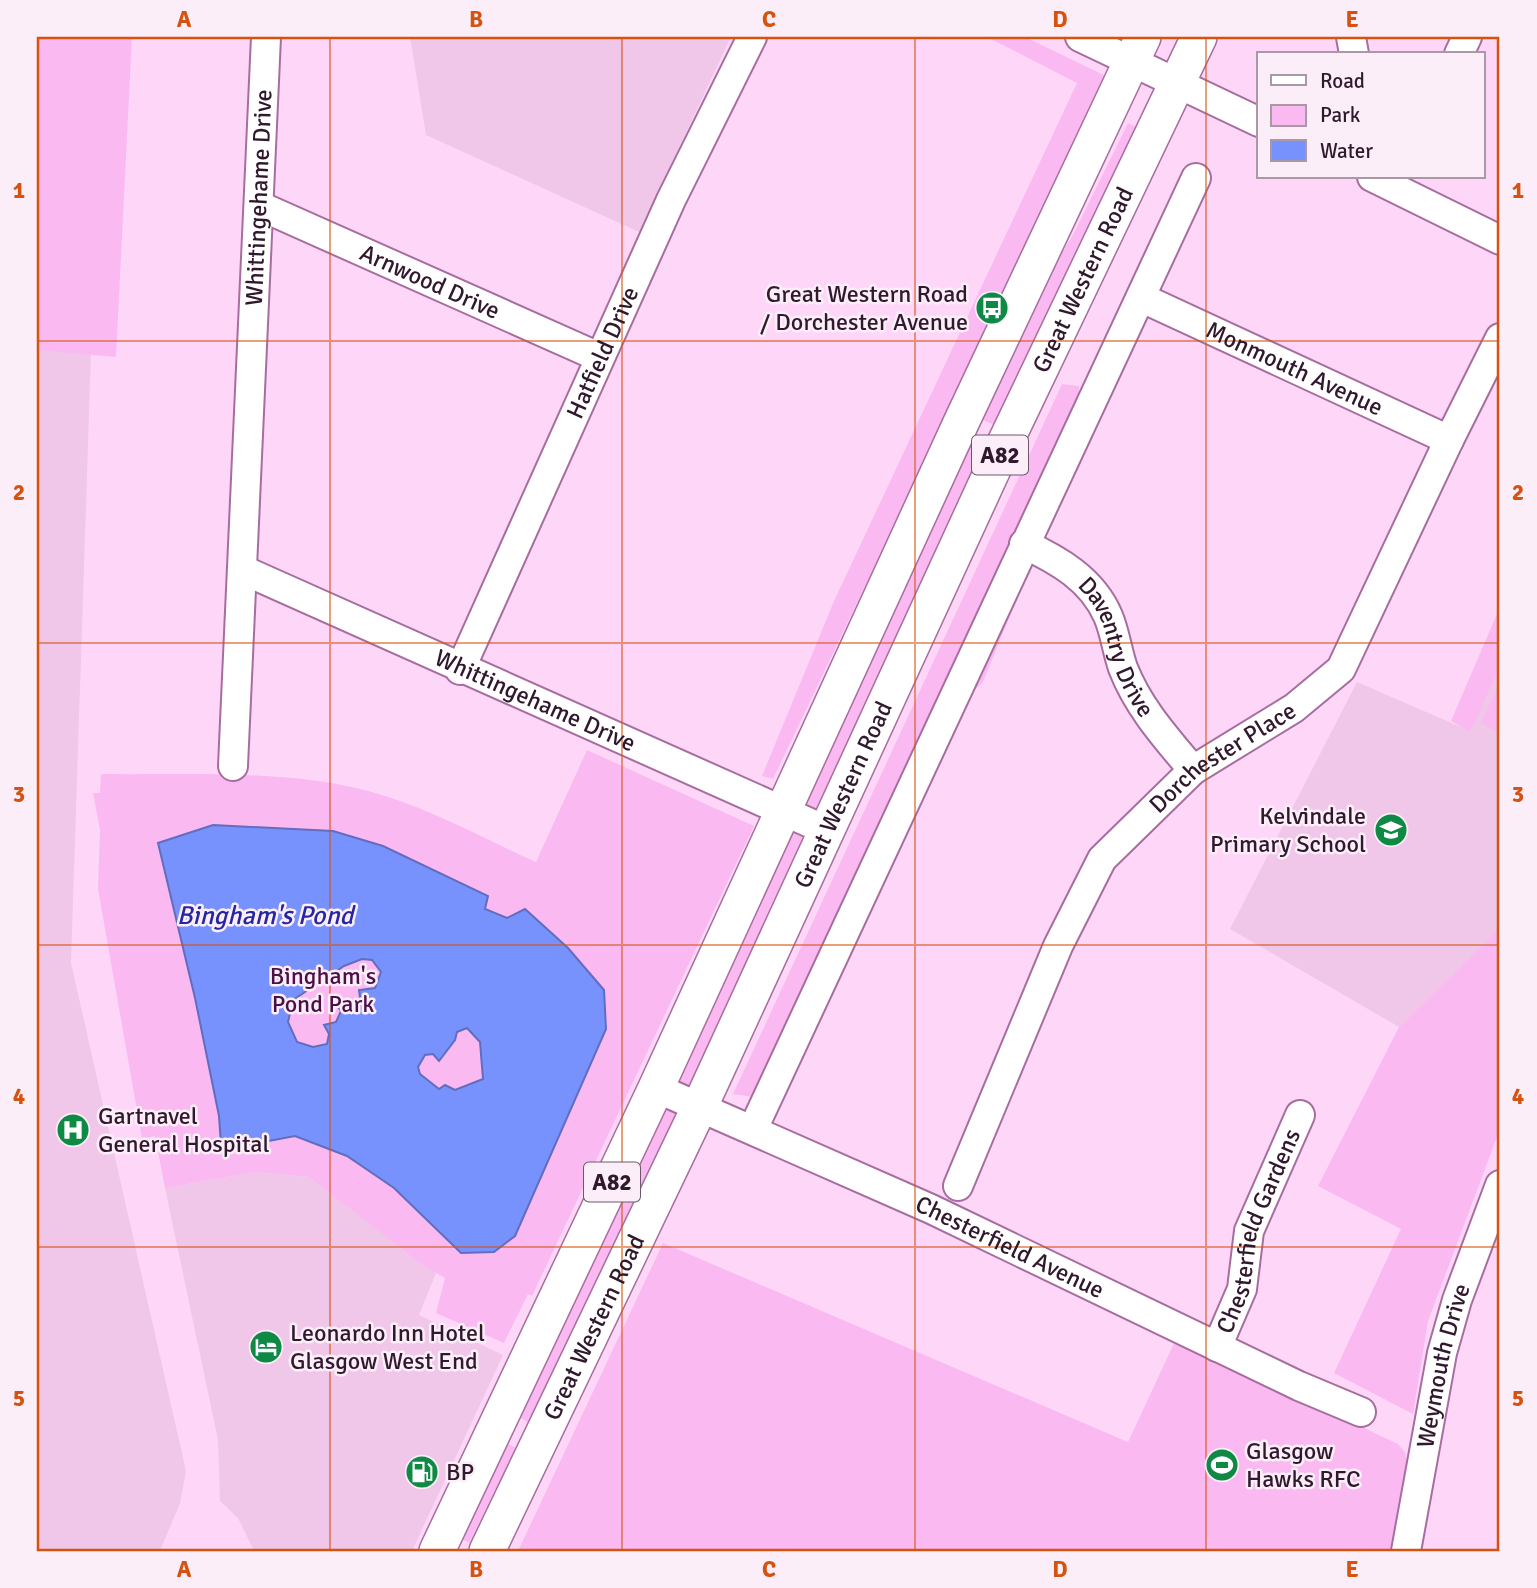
<svg xmlns="http://www.w3.org/2000/svg" width="1537" height="1588" viewBox="0 0 1537 1588" font-family="Signika,sans-serif">
<style>
.built{fill:#f0c7e9}
.green{fill:#fabaf1}
.water{fill:#7892fd;stroke:#626dbf;stroke-width:2;fill-rule:evenodd}
.lines{fill:none;stroke-linecap:round;stroke-linejoin:round}
.minor-casing{stroke:#a76d9f;stroke-width:32}
.major-casing{stroke:#a76d9f;stroke-width:38}
.minor{stroke:#fff;stroke-width:28}
.major{stroke:#fff;stroke-width:35}
.grid{fill:none;stroke:#d6520f;stroke-width:2;stroke-opacity:0.55}
.labels{text-anchor:middle;stroke-width:5;stroke-linejoin:round;paint-order:stroke}
.shield{fill:#fbeef9;stroke:#6d586a;stroke-width:2}
.shield-label{font-size:23px;font-weight:bold;fill:#30182d}
.street-label{font-size:24px;fill:#30182d;stroke:#fbeef9}
.poi-label{font-size:24px;fill:#30182d;stroke:#fbeef9;text-anchor:start}
.park-label{font-size:24px;fill:#4b0e46;stroke:#fbeef9}
.water-label{font-size:26px;font-style:italic;fill:#2427a1;stroke:#fbeef9}
.neatline{fill:none;stroke:#d6520f;stroke-width:2.5}
.grid-label{font-size:23px;text-anchor:middle;font-weight:bold;fill:#d6520f}
</style>
<rect width="100%" height="100%" fill="#fed7f8"/>
<g class="built">
<path d="M37,37L91,353L71,963L186,1471L180,1503L160,1551H37Z"/>
<path d="M410,37H731L639,232L426,135Z"/>
<path d="M1500,668V928L1399,1027L1230,929L1357,682L1470,731Z"/>
<path d="M256,1172L309,1177L436,1273L419,1315L503,1355L412,1551H254L238,1518L220,1501L218,1440L165,1188Z"/>
</g>
<g class="green">
<path d="M37,37H132L116,357L37,350Z"/>
<path d="M987,37H1025L1108,77L773,779L762,776L834,601L1077,83Z"/>
<path d="M1128,123L1141,129L995,425L980,419L1029,307L1074,233Z"/>
<path d="M1062,384L1079,386V446L983,682L924,739L753,1097L733,1094Z"/>
<path d="M969,444L985,451L819,810L804,804Z"/>
<path d="M1500,607V668L1470,732L1451,721Z"/>
<path d="M1500,682V733L1481,723Z"/>
<path d="M587,750L754,826L532,1296L528,1294L504,1343L436,1313L445,1278L424,1266L309,1177L256,1172L165,1188L155,1136L142,1139L98,889L100,830L93,793H100L101,774C182,775 267,770 347,786C413,799 476,835 536,862Z"/>
<path d="M791,831L806,837L692,1089L674,1080Z"/>
<path d="M1500,928V1129L1428,1321L1413,1414L1334,1373L1401,1229L1318,1186L1399,1027Z"/>
<path d="M660,1105L681,1114L530,1423L516,1416Z"/>
<path d="M663,1243L1128,1442L1176,1339L1398,1444L1405,1452L1408,1465L1396,1551H518Z"/>
<path d="M503,1441L520,1450L499,1482L469,1543L458,1537Z"/>
</g>
<path class="water" d="M213,825L333,831L383,846L488,896L485,909L507,918L525,909L568,948L604,990L606,1029L515,1236L494,1252L461,1253L394,1188L347,1156L295,1136L253,1144L221,1145L219,1116L195,998L158,843ZM362,959L372,960L381,972L375,988L359,990L360,998L356,1004L343,1001L338,1007L341,1011L336,1022L324,1025L329,1034L327,1044L313,1047L297,1042L288,1022L293,1000L344,966ZM467,1028L480,1042L483,1079L455,1090L445,1085L439,1089L420,1074L418,1067L425,1055L433,1054L439,1061L455,1040L457,1032Z"/>
<g class="lines">
<defs>
<g id="minor">
<path d="M1080,37L1259,122"/>
<path d="M1351,37L1354,54"/>
<path d="M1459,54L1467,37"/>
<path d="M1372,177L1500,240"/>
<path id="s1" d="M260,206L599,357"/>
<path id="s2" d="M1142,298L1449,440"/>
<path id="s3" d="M1024,544C1058,560 1092,579 1108,616C1115,632 1117,651 1123,668C1138,707 1166,738 1193,770"/>
<path id="s4" d="M243,570L828,831"/>
<path id="s5" d="M460,670L671,200L752,37"/>
<path id="s6" d="M233,766L266,37"/>
<path id="s7" d="M656,1088L931,1209L1299,1386L1361,1412"/>
<path d="M753,1129L1196,178"/>
<path id="s8" d="M958,1186L1058,946L1102,859L1193,770L1294,708L1341,669L1449,440L1500,338"/>
<path id="s9" d="M1217,1347L1242,1289L1249,1231L1300,1115"/>
<path id="s10" d="M1406,1551L1442,1353L1457,1300L1500,1185"/>
</g>
<g id="major">
<path d="M437,1551L656,1088L960,425L1143,37"/>
<path id="s11" d="M487,1551L700,1106L1004,445L1199,37"/>
</g>
</defs>
<use href="#minor" class="minor-casing"/>
<use href="#major" class="major-casing"/>
<use href="#minor" class="minor"/>
<use href="#major" class="major"/>
</g>
<path class="grid" d="M330,37V1551M622,37V1551M915,37V1551M1206,37V1551M37,341H1500M37,643H1500M37,945H1500M37,1247H1500"/>
<defs>
<symbol id="bus-disc" viewBox="-11 -11 22 22"><circle r="9.5" fill="#0e8a44" stroke="#fbeef9"/><path d="M-5-6H5V4H4V6H2V4H-2V6H-4V4H-5ZM-3.5-4V0h7V-4ZM-3.5 1.2v1.5H-2V1.2ZM2 1.2v1.5H3.5V1.2Z" fill="#fff"/></symbol>
<symbol id="school-disc" viewBox="-11 -11 22 22"><circle r="9.5" fill="#0e8a44" stroke="#fbeef9"/><path d="M0-5L7-2L0 1L-7-2ZM-4 1L0 2.5L4 1V4Q0 6-4 4Z" fill="#fff"/></symbol>
<symbol id="hospital-disc" viewBox="-11 -11 22 22"><circle r="9.5" fill="#0e8a44" stroke="#fbeef9"/><path d="M-5-5h3v3.5h4V-5h3V5h-3V1.5h-4V5h-3Z" fill="#fff"/></symbol>
<symbol id="hotel-disc" viewBox="-11 -11 22 22"><circle r="9.5" fill="#0e8a44" stroke="#fbeef9"/><path d="M-6-4.5h1.5V1H6V5H4.5V3h-9V5H-6ZM-4 0a1.8 1.8 0 1 1 3.6 0ZM.5 0V-2.5h3Q6-2.5 6 0Z" fill="#fff"/></symbol>
<symbol id="stadium-disc" viewBox="-11 -11 22 22"><circle r="9.5" fill="#0e8a44" stroke="#fbeef9"/><path d="M0-5a6.5 5 0 1 0 0 10a6.5 5 0 1 0 0-10ZM-3.5-1.8h7v3.6h-7Z" fill="#fff"/></symbol>
<symbol id="fuel-disc" viewBox="-11 -11 22 22"><circle r="9.5" fill="#0e8a44" stroke="#fbeef9"/><path d="M-5.5-6h7V0h2V4h1.3V-2.5L3-4.5l.8-.8L6-3V5H2.5V1h-1V6h-7ZM-4.2-4.7v3.2H.2V-4.7Z" fill="#fff"/></symbol>
</defs>
<g fill-rule="evenodd">
<use href="#bus-disc" x="973" y="289" width="38" height="38"/>
<use href="#school-disc" x="1372" y="811" width="38" height="38"/>
<use href="#hospital-disc" x="54" y="1111" width="38" height="38"/>
<use href="#hotel-disc" x="247" y="1328" width="38" height="38"/>
<use href="#stadium-disc" x="1203" y="1446" width="38" height="38"/>
<use href="#fuel-disc" x="403" y="1453" width="38" height="38"/>
</g>
<g class="labels">
<g class="shield">
<rect x="972" y="435.5" width="56" height="39" rx="5"/>
<rect x="584" y="1162.5" width="56" height="39" rx="5"/>
</g>
<g class="shield-label">
<text x="1000" y="463">A82</text>
<text x="612" y="1190">A82</text>
</g>
<g class="street-label">
<text dy="8" stroke="none"><textPath href="#s6" startOffset="569">Whittingehame Drive</textPath></text>
<text dy="8" stroke="none"><textPath href="#s1" startOffset="186">Arnwood Drive</textPath></text>
<text dy="8" stroke="none"><textPath href="#s11" startOffset="1404">Great Western Road</textPath></text>
<text dy="8" stroke="none"><textPath href="#s5" startOffset="348">Hatfield Drive</textPath></text>
<text dy="8" stroke="none"><textPath href="#s2" startOffset="168">Monmouth Avenue</textPath></text>
<text dy="8" stroke="none"><textPath href="#s3" startOffset="145">Daventry Drive</textPath></text>
<text dy="8" stroke="none"><textPath href="#s4" startOffset="320">Whittingehame Drive</textPath></text>
<text dy="8" stroke="none"><textPath href="#s8" startOffset="516">Dorchester Place</textPath></text>
<text dy="8" stroke="none"><textPath href="#s11" startOffset="836">Great Western Road</textPath></text>
<text dy="8" stroke="none"><textPath href="#s9" startOffset="124">Chesterfield Gardens</textPath></text>
<text dy="8" stroke="none"><textPath href="#s7" startOffset="388">Chesterfield Avenue</textPath></text>
<text dy="8" stroke="none"><textPath href="#s11" startOffset="248">Great Western Road</textPath></text>
<text dy="8" stroke="none"><textPath href="#s10" startOffset="189">Weymouth Drive</textPath></text>
</g>
<g class="poi-label">
<text x="968" y="302" text-anchor="end">Great Western Road<tspan x="968" dy="28">/ Dorchester Avenue</tspan></text>
<text x="1366" y="824" text-anchor="end">Kelvindale<tspan x="1366" dy="28">Primary School</tspan></text>
<text x="98" y="1124">Gartnavel<tspan x="98" dy="28">General Hospital</tspan></text>
<text x="290" y="1341">Leonardo Inn Hotel<tspan x="290" dy="28">Glasgow West End</tspan></text>
<text x="1246" y="1459">Glasgow<tspan x="1246" dy="28">Hawks RFC</tspan></text>
<text x="446" y="1480">BP</text>
</g>
<g class="park-label">
<text x="323" y="984">Bingham's<tspan x="323" dy="28">Pond Park</tspan></text>
</g>
<g class="water-label">
<text x="265" y="924">Bingham's Pond</text>
</g>
</g>
<rect width="1537" height="1588" fill="none" stroke="#fbeef9" stroke-width="77"/>
<rect x="1257" y="52" width="228" height="126" fill="#fbeef9" stroke="#aa98a7" stroke-width="2"/>
<rect x="1271" y="75" width="35" height="10" fill="#ffffff" stroke="#aa98a7" stroke-width="2"/>
<text x="1320" y="88" font-size="21" fill="#30182d">Road</text>
<rect x="1271" y="105" width="35" height="21" fill="#fabaf1" stroke="#aa98a7" stroke-width="2"/>
<text x="1320" y="122" font-size="21" fill="#30182d">Park</text>
<rect x="1271" y="140" width="35" height="21" fill="#7892fd" stroke="#aa98a7" stroke-width="2"/>
<text x="1320" y="158" font-size="21" fill="#30182d">Water</text>
<rect x="38" y="38" width="1460" height="1512" class="neatline"/>
<g class="grid-label">
<text x="184" y="27">A</text>
<text x="476" y="27">B</text>
<text x="769" y="27">C</text>
<text x="1060" y="27">D</text>
<text x="1352" y="27">E</text>
<text x="19" y="198">1</text>
<text x="1518" y="198">1</text>
<text x="19" y="500">2</text>
<text x="1518" y="500">2</text>
<text x="19" y="802">3</text>
<text x="1518" y="802">3</text>
<text x="19" y="1104">4</text>
<text x="1518" y="1104">4</text>
<text x="19" y="1406">5</text>
<text x="1518" y="1406">5</text>
<text x="184" y="1577">A</text>
<text x="476" y="1577">B</text>
<text x="769" y="1577">C</text>
<text x="1060" y="1577">D</text>
<text x="1352" y="1577">E</text>
</g>
</svg>
